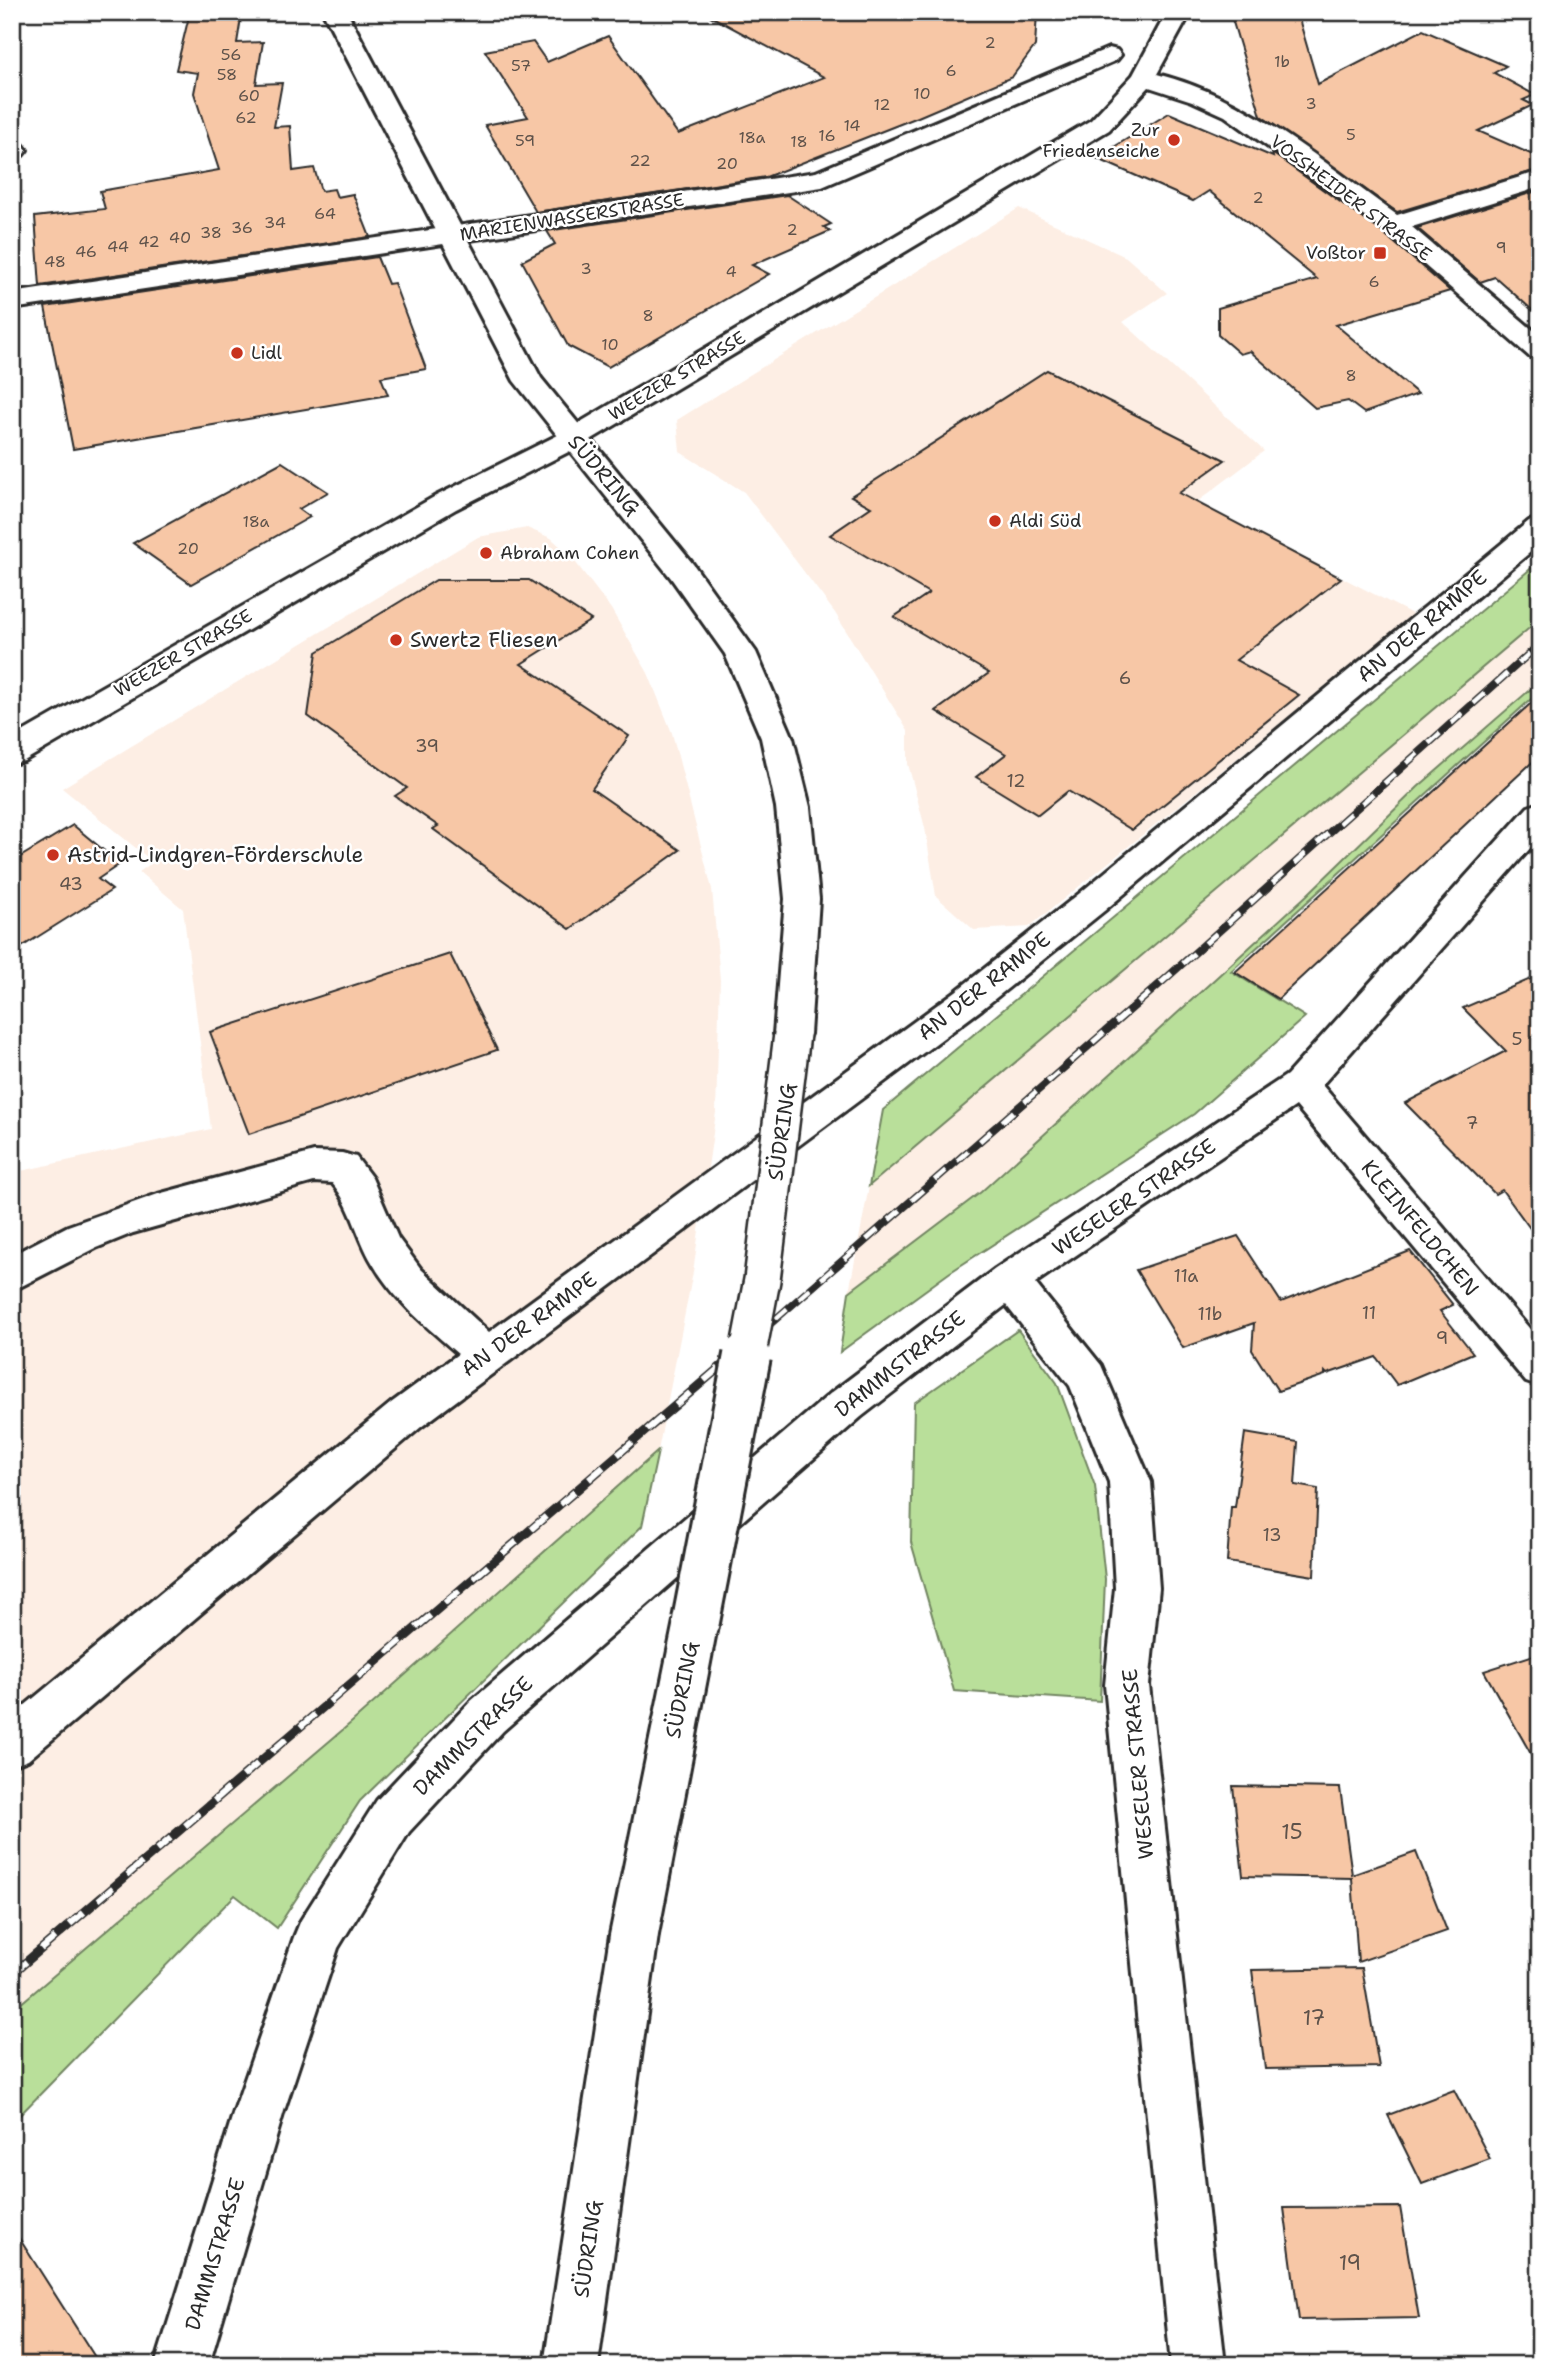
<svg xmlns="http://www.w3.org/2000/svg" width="1552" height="2377" viewBox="0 0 1552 2377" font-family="'Shantell Sans',sans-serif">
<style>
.built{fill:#fdeee4}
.green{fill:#b9df9a;stroke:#728562;stroke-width:2}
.building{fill:#f7c7a6;stroke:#2b2b2b;stroke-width:2}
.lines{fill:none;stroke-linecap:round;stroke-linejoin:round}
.minor-casing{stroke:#2b2b2b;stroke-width:6}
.major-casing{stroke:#2b2b2b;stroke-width:6}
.minor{fill:#fff;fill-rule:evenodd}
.major{fill:#fff;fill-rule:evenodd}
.rail-far1-casing{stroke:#2b2b2b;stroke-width:8}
.rail-casing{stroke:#2b2b2b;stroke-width:9}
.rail-far1{stroke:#fff;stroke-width:5;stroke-dasharray:15;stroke-linecap:butt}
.rail{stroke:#fff;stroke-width:6;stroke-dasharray:19;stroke-linecap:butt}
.major-bridge-far1-casing{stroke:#2b2b2b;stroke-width:40;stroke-linecap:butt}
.major-bridge-casing{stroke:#2b2b2b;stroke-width:52;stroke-linecap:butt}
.major-bridge-far1{stroke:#fff;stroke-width:35}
.major-bridge{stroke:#fff;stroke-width:46}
.poi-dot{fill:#c8321e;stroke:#fff;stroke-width:2.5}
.labels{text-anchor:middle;stroke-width:5;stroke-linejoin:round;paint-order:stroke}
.far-number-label{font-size:16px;fill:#5e524a}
.far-poi-label{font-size:18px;fill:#2b2b2b;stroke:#fff;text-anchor:start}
.far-street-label{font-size:18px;fill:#2b2b2b;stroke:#fff}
.number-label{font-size:18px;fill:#5e524a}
.street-label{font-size:21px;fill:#2b2b2b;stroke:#fff}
.poi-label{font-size:21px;fill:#2b2b2b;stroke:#fff;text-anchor:start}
.near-number-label{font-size:21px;fill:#5e524a}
</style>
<rect width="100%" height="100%" fill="#fff"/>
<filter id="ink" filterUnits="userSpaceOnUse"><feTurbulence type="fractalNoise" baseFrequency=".0143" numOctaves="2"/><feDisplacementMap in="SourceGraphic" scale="14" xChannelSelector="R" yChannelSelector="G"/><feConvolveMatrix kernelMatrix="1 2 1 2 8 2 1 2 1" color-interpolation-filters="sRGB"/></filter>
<g filter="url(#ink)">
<g class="built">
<path d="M1019,208L1126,257L1167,293L1123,322L1264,451L1197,502L1414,615L1029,927L974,930L936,896L925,828L908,764V731L835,613L744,492L680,452L677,420Z"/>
<path d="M527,528L551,538L570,555L611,609L648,673L672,733L712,889L720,980L716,1112L693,1272L658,1451L352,1722L12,2011V1173L211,1129L183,909L139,872L153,862L62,788L478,537Z"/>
<path d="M1540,619V681L1418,787L1307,895L981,1192L849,1292L869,1186Z"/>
</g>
<g class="green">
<path d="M1540,561V619L869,1186L883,1110Z"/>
<path d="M1540,681V691L1231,971L1305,1017L1194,1114L949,1273L840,1352L849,1292L981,1192L1307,895L1418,787Z"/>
<path d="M1018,1330L1057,1383L1095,1486L1105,1579L1100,1701L954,1691L911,1542L914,1403Z"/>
<path d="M658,1451L642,1526L360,1801L277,1928L235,1895L12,2123V2011L352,1722Z"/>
</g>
<g class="building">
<path d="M190,12H242L237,43L263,42L256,84L282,83L274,127L290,126L293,171L314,168L321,191L334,189L337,197L353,194L370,237L40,286L35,217L105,209L100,191L219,170L194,93L198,73L176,70Z"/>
<path d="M703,12H1037L1035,46L1012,77L918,117L766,177L536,212L485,125L528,117L485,51L533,42L547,62L608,36L678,134L824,77Z"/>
<path d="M1230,12H1297L1318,84L1423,30L1506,66L1494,73L1535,95L1523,100L1533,105L1478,131L1540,158V169L1397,212L1261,116Z"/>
<path d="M1169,113L1273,157L1272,153L1382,232L1450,291L1336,325L1418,394L1364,413L1348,401L1315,408L1250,351L1240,354L1218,335V308L1317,279L1209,191L1193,201L1096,158Z"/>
<path d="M1540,190V317L1495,277L1480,282L1417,228Z"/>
<path d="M787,195L831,224L824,227L830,231L752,265L769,274L608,367L568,346L522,261L555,244L547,231Z"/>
<path d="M377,257L388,284L394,283L426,369L381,377L388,395L73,449L45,307Z"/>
<path d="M1047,370L1225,460L1179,493L1341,578L1236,660L1299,695L1132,830L1068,791L1038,815L976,777L1006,754L936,711L989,673L894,617L929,593L830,535L871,507L851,496Z"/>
<path d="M282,462L328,492L299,509L310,517L191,584L133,543Z"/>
<path d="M436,580H529L591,620L521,664L629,736L592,789L680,850L570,929L433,829L438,826L395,796L407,788L308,716L317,652Z"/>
<path d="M1540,695V755L1278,999L1235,972Z"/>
<path d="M73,825L120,864L98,879L112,890L12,953V862Z"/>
<path d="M450,954L497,1050L249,1134L210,1032Z"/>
<path d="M1540,975V1242L1502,1190L1495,1194L1405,1103L1506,1051L1463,1008Z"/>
<path d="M1238,1236L1281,1302L1410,1251L1453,1305L1440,1311L1473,1353L1397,1385L1376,1357L1327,1374L1325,1372V1375L1278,1391L1252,1350L1254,1323L1183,1348L1136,1270Z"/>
<path d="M1245,1433L1298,1442L1295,1485L1318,1489L1314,1576L1227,1562L1231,1507H1235Z"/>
<path d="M1540,1653V1770L1484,1671Z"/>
<path d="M1233,1786L1340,1788L1352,1875L1416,1852L1447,1931L1358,1962L1352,1878L1243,1876Z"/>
<path d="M1362,1968L1379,2067L1265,2069L1252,1970Z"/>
<path d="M1454,2090L1490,2159L1422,2184L1388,2115Z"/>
<path d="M1400,2207L1419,2318L1299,2320L1284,2208Z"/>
<path d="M12,2227L100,2365H12Z"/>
</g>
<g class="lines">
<defs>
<g id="minor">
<path d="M1167,12H1191L1157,74C1249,97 1321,161 1397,215L1540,171V187L1412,227L1540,336V359L1530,357L1384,230L1225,116L1192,101L1149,87L1109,130L582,445L456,509L24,761L12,764V738L434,497L562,433L1091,120L1133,75Z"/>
<path d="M1109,48L1117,50L1121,55L1117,60L822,187L12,309V293L816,172Z"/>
<path d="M12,142L23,145L27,150L23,155L12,158Z"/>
<path d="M1540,519V544L1104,911L982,1009L421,1427L28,1760L12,1766V1716L391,1403L458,1354C427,1327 394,1300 373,1264C357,1238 352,1206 332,1183L314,1182L133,1233L96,1248L12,1291V1255L68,1226L158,1194L314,1152L342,1153L356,1157L372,1178L398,1238L421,1269L489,1332L956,991L1080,893L1529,521Z"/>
<path d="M1540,803V837L1322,1085L1540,1341V1387L1526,1382L1296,1106L1035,1283L1101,1365L1151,1482L1159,1588L1149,1685L1225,2365H1171L1105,1685L1115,1588L1109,1482L1070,1386L1006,1305L861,1417L503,1731L409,1832L338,1948L284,2111L209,2365H155L234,2111L294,1937L301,1920L377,1800L471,1701L831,1393L995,1269L1287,1075L1528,807Z"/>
</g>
<g id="major">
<path d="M323,12H347L541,378L693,564L756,652L793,738L810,807L819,899L810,1034L805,1044L792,1048L779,1044L774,1034L785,899L776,807L761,738L725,654L671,578L514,381Z"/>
<path d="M696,1601L712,1607L718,1621L658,1935L598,2365H544L610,1935L674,1621L680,1607Z"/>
</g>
</defs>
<use href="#minor" class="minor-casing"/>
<use href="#major" class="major-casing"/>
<use href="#minor" class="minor"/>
<use href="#major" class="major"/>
<defs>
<path id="rail-far1" d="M731,1358L1162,982L1540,644"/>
<path id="rail" d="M12,1974L733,1356"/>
</defs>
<use href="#rail-far1" class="rail-far1-casing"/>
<use href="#rail" class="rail-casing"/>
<use href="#rail-far1" class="rail-far1"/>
<use href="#rail" class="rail"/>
<defs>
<path id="major-bridge-far1" d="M747,1358L762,1280L792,1034"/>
<path id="major-bridge" d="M696,1621L747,1356"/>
</defs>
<use href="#major-bridge-far1" class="major-bridge-far1-casing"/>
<use href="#major-bridge" class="major-bridge-casing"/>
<use href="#major-bridge-far1" class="major-bridge-far1"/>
<use href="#major-bridge" class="major-bridge"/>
</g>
</g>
<g class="poi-dot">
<circle cx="1174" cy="140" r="7"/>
<rect x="1373" y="246" width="14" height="14" rx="3.5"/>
<circle cx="237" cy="353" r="7"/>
<circle cx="995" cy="521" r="7"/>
<circle cx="486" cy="553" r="7"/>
<circle cx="396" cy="640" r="7"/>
<circle cx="53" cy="855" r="7"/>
</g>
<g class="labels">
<g class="far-number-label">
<text x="990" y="48">2</text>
<text x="231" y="60">56</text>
<text x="1282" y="67">1b</text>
<text x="521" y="71">57</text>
<text x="951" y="76">6</text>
<text x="227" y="80">58</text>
<text x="922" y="99">10</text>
<text x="249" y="101">60</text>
<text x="1311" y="109">3</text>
<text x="882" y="110">12</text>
<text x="246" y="123">62</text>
<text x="852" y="131">14</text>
<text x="1351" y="140">5</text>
<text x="827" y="141">16</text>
<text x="752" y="143">18a</text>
<text x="525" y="146">59</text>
<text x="799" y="147">18</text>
<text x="640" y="166">22</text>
<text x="727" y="169">20</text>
<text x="1258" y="203">2</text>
<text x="325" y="219">64</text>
<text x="275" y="228">34</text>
<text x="242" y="233">36</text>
<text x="792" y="235">2</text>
<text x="211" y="238">38</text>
<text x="180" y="243">40</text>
<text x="149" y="247">42</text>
<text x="118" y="252">44</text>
<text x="1501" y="253">9</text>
<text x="86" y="257">46</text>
<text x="55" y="267">48</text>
<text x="586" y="274">3</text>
<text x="731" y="277">4</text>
<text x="1374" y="287">6</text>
<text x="648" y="321">8</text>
<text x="610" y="350">10</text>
<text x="1351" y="381">8</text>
<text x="256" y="527">18a</text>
<text x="188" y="554">20</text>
</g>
<g class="far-poi-label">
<text x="1160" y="136" text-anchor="end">Zur<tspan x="1160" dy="21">Friedenseiche</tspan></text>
<text x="1366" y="259" text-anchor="end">Voßtor</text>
<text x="251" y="359">Lidl</text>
<text x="1009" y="527">Aldi Süd</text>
<text x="500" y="559">Abraham Cohen</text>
</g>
<g class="far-street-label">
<text transform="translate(1351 198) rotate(37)" y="6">VOSSHEIDER STRASSE</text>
<text transform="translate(572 217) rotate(-9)" y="6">MARIENWASSERSTRASSE</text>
<text transform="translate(677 376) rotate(-31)" y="6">WEEZER STRASSE</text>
<text transform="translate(183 653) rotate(-30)" y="6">WEEZER STRASSE</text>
</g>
<g class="number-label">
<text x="1125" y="684">6</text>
<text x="427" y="752">39</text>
<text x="1016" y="787">12</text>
<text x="71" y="890">43</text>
<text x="1517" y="1045">5</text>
<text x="1472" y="1129">7</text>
<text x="1186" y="1282">11a</text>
<text x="1369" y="1319">11</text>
<text x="1210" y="1320">11b</text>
<text x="1442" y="1344">9</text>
<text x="1272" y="1541">13</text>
</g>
<g class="street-label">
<text transform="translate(604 475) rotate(50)" y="7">SÜDRING</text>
<text transform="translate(1422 626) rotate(-40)" y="7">AN DER RAMPE</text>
<text transform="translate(984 986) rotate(-38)" y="7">AN DER RAMPE</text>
<text transform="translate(782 1132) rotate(-82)" y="7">SÜDRING</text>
<text transform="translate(1134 1197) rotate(-34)" y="7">WESELER STRASSE</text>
<text transform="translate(1420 1228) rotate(50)" y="7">KLEINFELDCHEN</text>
<text transform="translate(529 1324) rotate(-36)" y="7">AN DER RAMPE</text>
<text transform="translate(900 1364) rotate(-38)" y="7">DAMMSTRASSE</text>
<text transform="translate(682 1690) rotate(-79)" y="7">SÜDRING</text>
<text transform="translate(473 1736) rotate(-45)" y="7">DAMMSTRASSE</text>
<text transform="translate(1138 1764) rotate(-95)" y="7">WESELER STRASSE</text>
<text transform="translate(588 2249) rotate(-82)" y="7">SÜDRING</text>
<text transform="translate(215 2254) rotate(-73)" y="7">DAMMSTRASSE</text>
</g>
<g class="poi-label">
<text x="410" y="647">Swertz Fliesen</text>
<text x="67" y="862">Astrid-Lindgren-Förderschule</text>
</g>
<g class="near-number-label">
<text x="1292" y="1839">15</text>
<text x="1314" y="2025">17</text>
<text x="1350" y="2270">19</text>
</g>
</g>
<rect width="1552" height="2377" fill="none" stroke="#fff" stroke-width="42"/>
<rect x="21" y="21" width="1510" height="2335" fill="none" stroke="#2b2b2b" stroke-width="2.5" filter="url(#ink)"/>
</svg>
